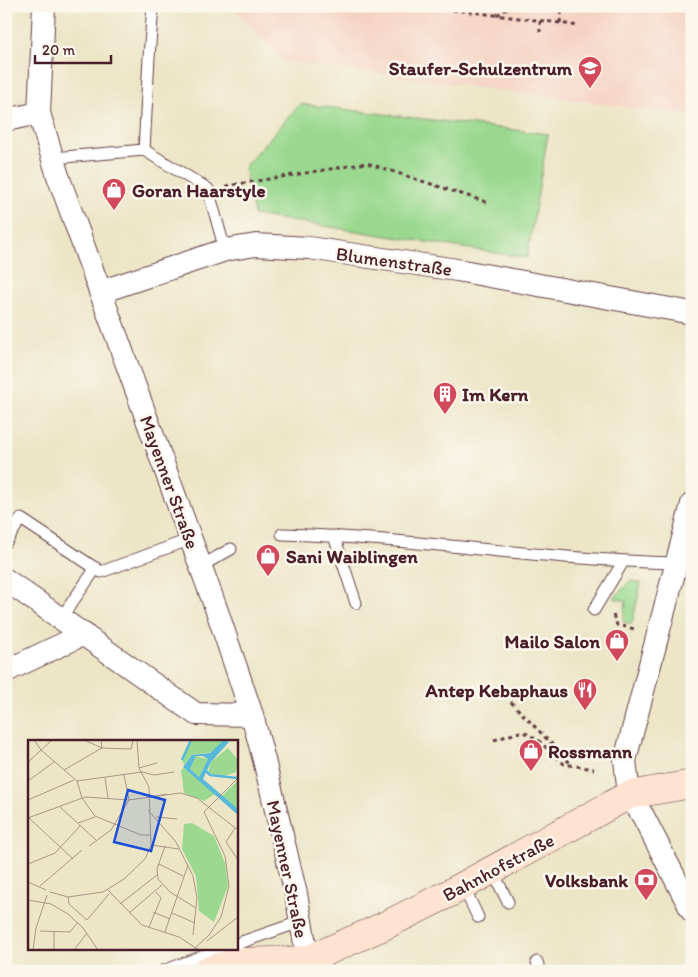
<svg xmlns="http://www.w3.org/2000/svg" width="698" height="977" viewBox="0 0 698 977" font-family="Itim,sans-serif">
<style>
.built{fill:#f5d2c2}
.green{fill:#9ad98f;stroke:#727c5d}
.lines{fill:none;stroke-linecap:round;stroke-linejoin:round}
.lane-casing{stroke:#623d42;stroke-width:13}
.street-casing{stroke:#623d42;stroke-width:24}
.secondary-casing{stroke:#623d42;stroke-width:29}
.path{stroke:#623d42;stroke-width:3;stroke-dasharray:4 4;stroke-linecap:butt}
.lane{stroke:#fff;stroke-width:11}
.street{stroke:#fff;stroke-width:22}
.secondary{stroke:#fee3d1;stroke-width:28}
.labels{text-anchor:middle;stroke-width:5;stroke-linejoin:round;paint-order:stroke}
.poi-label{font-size:19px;font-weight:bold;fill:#4a1f2b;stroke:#fbf7ec;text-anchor:end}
.street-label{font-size:19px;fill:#4a1f2b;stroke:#fbf7ec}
.inset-river{fill:none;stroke:#58b8d7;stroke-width:2.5}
.inset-road{fill:none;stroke:#ab9688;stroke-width:1}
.view{fill:#1d4ed8;fill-opacity:0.15;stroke:#1d4ed8;stroke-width:2.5}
.inset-edge{fill:none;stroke:#4a1f2b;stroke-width:2.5}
</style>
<rect width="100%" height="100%" fill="#fbf7ec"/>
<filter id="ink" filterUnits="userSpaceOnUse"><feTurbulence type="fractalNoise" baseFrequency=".02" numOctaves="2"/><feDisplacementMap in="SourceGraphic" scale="10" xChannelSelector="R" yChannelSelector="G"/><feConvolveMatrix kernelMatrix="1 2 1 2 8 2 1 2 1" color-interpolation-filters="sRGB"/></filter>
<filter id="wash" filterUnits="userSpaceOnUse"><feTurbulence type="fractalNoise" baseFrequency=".0096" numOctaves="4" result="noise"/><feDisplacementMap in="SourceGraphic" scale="20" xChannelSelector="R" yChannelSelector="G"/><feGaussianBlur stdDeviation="1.12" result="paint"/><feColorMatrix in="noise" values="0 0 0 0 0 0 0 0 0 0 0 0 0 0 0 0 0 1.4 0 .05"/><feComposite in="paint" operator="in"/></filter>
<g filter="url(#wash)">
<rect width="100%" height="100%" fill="#ece5c6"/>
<path class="built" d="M231,6H692V116L283,61Z"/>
<g class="green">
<path d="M300,104L548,134L527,258L254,215L244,167Z"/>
<path d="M630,581L641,583L632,624L623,622L626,601L614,598Z"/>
</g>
</g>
<g filter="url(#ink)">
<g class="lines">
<defs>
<g id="lane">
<path d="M144,150L149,57L153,6"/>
<path d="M53,158L144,150L208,189L225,250"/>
<path d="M282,534C414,538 544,560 675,563"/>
<path d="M334,536L356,603"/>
<path d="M6,542L21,519L101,572L191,539"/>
<path d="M201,566L231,549"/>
<path d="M594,610L623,562"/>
<path d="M61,618L96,568"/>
<path d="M492,870L508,902"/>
<path d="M463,886L478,917"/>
<path d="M236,944L300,922"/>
<path d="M537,962L540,971"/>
<path d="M163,971L225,948"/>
</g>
<g id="street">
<path d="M44,6L39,113L58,176L217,611L252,715L264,760L296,894L310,971"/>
<path d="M6,120L39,113"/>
<path d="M100,292L225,250L256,245L309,248L457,270L692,313"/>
<path d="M692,504L625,760L629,795L643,816L692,911"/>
<path d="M6,580L196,714L252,715"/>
<path d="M6,671L84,634"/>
</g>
<g id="secondary">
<path d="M206,971L235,962L307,960"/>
<path d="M294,971L307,960L384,926L450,893L629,795L692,784"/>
</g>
</defs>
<use href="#lane" class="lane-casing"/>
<use href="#street" class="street-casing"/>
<use href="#secondary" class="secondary-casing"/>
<g class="path">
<path d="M429,7L560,23L578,26"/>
<path d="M497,15L511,6"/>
<path d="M540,21V32"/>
<path d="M560,23L562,6"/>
<path d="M226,186L367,163L489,203"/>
<path d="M613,615L617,625L635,629"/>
<path d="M511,702L572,765"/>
<path d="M494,740L523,731L539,741L564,764L594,769"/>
</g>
<use href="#lane" class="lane"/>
<use href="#street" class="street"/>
<use href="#secondary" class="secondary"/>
</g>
</g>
<defs>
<symbol id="school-pin" viewBox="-11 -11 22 30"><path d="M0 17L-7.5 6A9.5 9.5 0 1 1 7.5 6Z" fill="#d1495b" stroke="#fbf7ec"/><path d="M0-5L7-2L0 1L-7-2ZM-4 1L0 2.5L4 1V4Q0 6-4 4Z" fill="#fff"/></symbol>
<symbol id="shop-pin" viewBox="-11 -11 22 30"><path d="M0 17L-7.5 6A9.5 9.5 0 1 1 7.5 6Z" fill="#d1495b" stroke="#fbf7ec"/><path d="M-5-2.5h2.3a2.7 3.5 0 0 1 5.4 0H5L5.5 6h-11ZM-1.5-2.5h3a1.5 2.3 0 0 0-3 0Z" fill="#fff"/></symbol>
<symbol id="building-pin" viewBox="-11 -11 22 30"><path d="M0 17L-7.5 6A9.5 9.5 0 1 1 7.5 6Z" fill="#d1495b" stroke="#fbf7ec"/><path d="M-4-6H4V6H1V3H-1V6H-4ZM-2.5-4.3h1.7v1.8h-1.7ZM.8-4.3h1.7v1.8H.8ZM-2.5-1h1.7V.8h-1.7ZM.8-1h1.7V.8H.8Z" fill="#fff"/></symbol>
<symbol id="restaurant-pin" viewBox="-11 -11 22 30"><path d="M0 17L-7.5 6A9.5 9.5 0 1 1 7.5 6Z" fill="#d1495b" stroke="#fbf7ec"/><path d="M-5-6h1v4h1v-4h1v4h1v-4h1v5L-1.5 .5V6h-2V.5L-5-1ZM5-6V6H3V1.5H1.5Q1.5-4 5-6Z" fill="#fff"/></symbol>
<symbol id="bank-pin" viewBox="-11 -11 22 30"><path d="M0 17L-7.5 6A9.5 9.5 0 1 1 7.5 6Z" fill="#d1495b" stroke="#fbf7ec"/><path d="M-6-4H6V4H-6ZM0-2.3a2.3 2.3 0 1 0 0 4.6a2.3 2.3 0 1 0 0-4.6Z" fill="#fff"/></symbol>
</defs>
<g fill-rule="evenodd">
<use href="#school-pin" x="576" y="54" width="28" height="38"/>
<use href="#shop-pin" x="100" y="176" width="28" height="38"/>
<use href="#building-pin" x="431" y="380" width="28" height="38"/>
<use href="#shop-pin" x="254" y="542" width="28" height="38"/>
<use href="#shop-pin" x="603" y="627" width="28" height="38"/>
<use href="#restaurant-pin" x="571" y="676" width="28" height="38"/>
<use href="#shop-pin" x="517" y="737" width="28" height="38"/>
<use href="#bank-pin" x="632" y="866" width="28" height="38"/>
</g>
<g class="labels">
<g class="poi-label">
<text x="572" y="75">Staufer-Schulzentrum</text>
<text x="132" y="197" text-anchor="start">Goran Haarstyle</text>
<text x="462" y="401" text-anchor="start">Im Kern</text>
<text x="286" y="563" text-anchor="start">Sani Waiblingen</text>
<text x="600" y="648">Mailo Salon</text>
<text x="568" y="697">Antep Kebaphaus</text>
<text x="548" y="758" text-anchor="start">Rossmann</text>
<text x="628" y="887">Volksbank</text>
</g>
<g class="street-label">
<text transform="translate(394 261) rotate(8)" y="7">Blumenstraße</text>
<text transform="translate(170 482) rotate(70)" y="7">Mayenner Straße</text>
<text transform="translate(498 867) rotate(-28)" y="7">Bahnhofstraße</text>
<text transform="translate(288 869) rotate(78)" y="7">Mayenner Straße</text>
</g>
</g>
<g transform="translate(28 740)">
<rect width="210" height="210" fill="#ece5c6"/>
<path d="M164,0H196L185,12L164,15L156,25L154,19ZM200,8L210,20L208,32L196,36L180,33L183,22ZM168,16L180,19L171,37L162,29ZM156,28L173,42L187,54L176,61L156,53L153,30ZM210,40V69L194,56ZM164,83L186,96L197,123L200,146L186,182L171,171L168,136L154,109L156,84Z" fill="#9ad98f"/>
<path d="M196,0L201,2L183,22L175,39L210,69V75L155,27L164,15L182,13ZM168,16H175L180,19L171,37L162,29Z" fill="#58b8d7" fill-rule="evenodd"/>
<path class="inset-river" d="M154,20L163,0M178,31L182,35L209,38"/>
<path class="inset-road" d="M6,0L13,10L49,41M56,0L74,8L103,9L105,0M0,22L24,0M111,28L129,23M36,30L74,8L73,0M96,35L101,60M77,38L80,58M0,41L26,22M49,41L54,58L67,76L113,95H122M49,41L114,32L126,35L146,32M122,57L139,54M0,60L46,40M32,67L68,100M120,70L148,102L165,136L169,158L165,195M128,77L149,79M0,78L57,57L101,60L152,53L169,58L210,90M1,78L45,119M50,83L67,77M207,88L198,102L210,120M123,105L151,109M61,106L83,90L101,60M137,106L129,129L130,139L142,152L168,168M0,124L27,113L52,86M131,124L155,136M0,142L18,150M12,146L54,110M80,150L114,185L151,197L171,210M22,152L40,157L75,152L96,139L117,119L123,105L121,47L111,28L109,0M40,157L41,164L59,180L81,154M0,160L23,164L40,174L55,188L70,210M92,164L129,135M125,172L142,179M101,173L134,145M144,173L167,183M121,187L133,158L128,152M12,191L42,192L50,182M137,192L160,125M179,201L210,177M5,210L8,188L19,155M26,210V191M46,210L59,193M165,210L181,195L193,177L201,146L197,116L176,72L210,38"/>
<path class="view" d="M100,50L137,60L123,111L86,102Z"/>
<rect width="210" height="210" class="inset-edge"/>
</g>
<rect width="698" height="977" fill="none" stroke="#fbf7ec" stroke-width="25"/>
<path d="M35 55v8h76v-8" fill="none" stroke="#4a1f2b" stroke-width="2.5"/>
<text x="42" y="55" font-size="15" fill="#4a1f2b" stroke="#fbf7ec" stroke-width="4" paint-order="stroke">20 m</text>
</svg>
